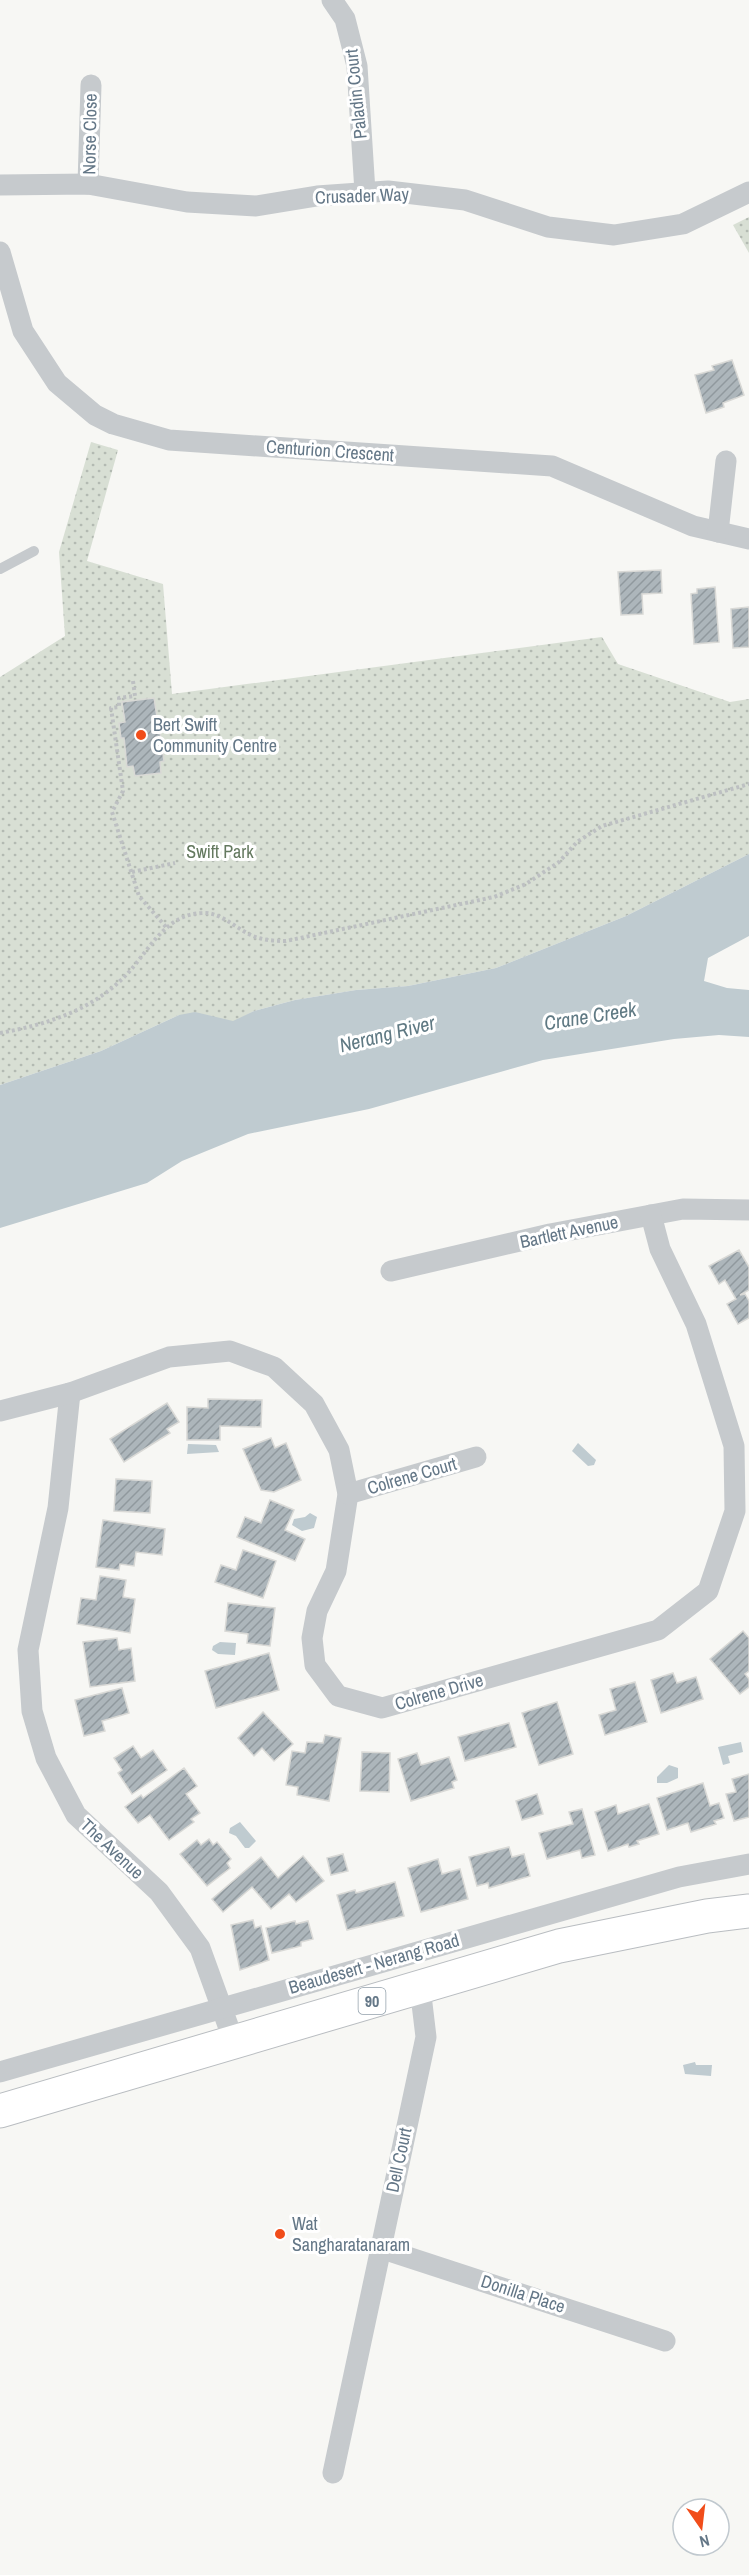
<svg xmlns="http://www.w3.org/2000/svg" width="749" height="2575" viewBox="0 0 749 2575" font-family="'Archivo Narrow',sans-serif">
<style>
.park{fill:url(#park-dots)}
.water{fill:#bfcbd0}
.building{fill:url(#building-hatch);stroke:#d9d9d6;stroke-width:1.5}
.lines{fill:none;stroke-linecap:round;stroke-linejoin:round}
.primary-casing{stroke:#b9bdc1;stroke-width:35}
.path{stroke:#bdc0c2;stroke-width:4;stroke-dasharray:3 3;stroke-linecap:butt}
.service{stroke:#c6cacd;stroke-width:10}
.minor{stroke:#c6cacd;stroke-width:21}
.primary{stroke:#fff;stroke-width:33}
.poi-dot{fill:#f14d1a;stroke:#fff;stroke-width:2}
.labels{text-anchor:middle;stroke-width:6;stroke-linejoin:round;paint-order:stroke}
.shield{fill:#fff;stroke:#92a0ab;stroke-width:1.5}
.shield-label{font-size:16px;font-weight:bold;fill:#647787}
.street-label{font-size:18px;fill:#647787;stroke:#fff}
.poi-label{font-size:18px;fill:#647787;stroke:#fff;text-anchor:start}
.park-label{font-size:18px;fill:#64795f;stroke:#fff}
.water-label{font-size:20px;font-style:italic;fill:#5f7983;stroke:#fff}
</style>
<defs>
<pattern id="park-dots" width="8" height="8" patternUnits="userSpaceOnUse" patternTransform="scale(1.5)"><rect width="8" height="8" fill="#d8dfd4"/><path d="M2 2h.1M6 6h.1" fill="none" stroke="#b3bab2" stroke-width="1.8" stroke-linecap="round"/></pattern>
<pattern id="building-hatch" width="6" height="6" patternUnits="userSpaceOnUse" patternTransform="scale(1.5)"><rect width="6" height="6" fill="#adb6bb"/><path d="M-1 1l2-2M0 6l6-6M5 7l2-2" fill="none" stroke="#90999e"/></pattern>
</defs>
<rect width="100%" height="100%" fill="#f7f7f4"/>
<g class="park">
<path d="M749,217V253L733,225Z"/>
<path d="M91,442L118,450L87,561L163,584L172,694L602,637L618,664L730,702L749,699V854L626,916L496,968L408,986L356,990L295,1000L254,1011L233,1022L179,1015L101,1051L0,1085V677L65,636L59,552Z"/>
</g>
<g class="water">
<path d="M749,854V936L708,958L704,981L727,988L749,990V1037L719,1035L674,1039L543,1060L369,1109L248,1134L182,1161L147,1183L0,1228V1085L101,1051L179,1015L195,1012L233,1021L254,1011L295,1000L356,990L408,986L496,968L626,916Z"/>
<path d="M578,1443L596,1460L594,1465L588,1466L572,1451Z"/>
<path d="M188,1444L216,1445L219,1452L187,1454Z"/>
<path d="M310,1513L317,1517L314,1528L302,1531L292,1525L294,1519L305,1517Z"/>
<path d="M220,1642L236,1643L235,1655L218,1654L212,1650L213,1646Z"/>
<path d="M741,1742L743,1752L728,1756L730,1763L723,1765L718,1747Z"/>
<path d="M669,1765L678,1768V1778L667,1783H657V1777Z"/>
<path d="M240,1822L256,1841L249,1848H245L236,1836L229,1833L230,1828Z"/>
<path d="M695,2062L696,2065H712L711,2076L685,2074L683,2065Z"/>
</g>
<g class="building">
<path d="M732,360L744,395L723,403L724,407L706,413L695,375L714,370L712,366Z"/>
<path d="M661,570L662,593L642,594L643,614L621,615L618,572Z"/>
<path d="M715,587L719,642L694,644L691,594L697,593V589Z"/>
<path d="M749,607V647L733,648L731,609Z"/>
<path d="M154,698L157,717H162L164,731L160,732L164,761L160,762L161,773L135,776L133,766L127,767L124,738H121L119,723L125,722L122,702Z"/>
<path d="M739,1250L749,1267V1290L740,1295L745,1294L749,1301V1318L738,1324L727,1304L736,1299L725,1280L719,1284L709,1266Z"/>
<path d="M208,1399L262,1400L261,1427L220,1426V1440H187V1407L208,1408Z"/>
<path d="M167,1403L179,1422L167,1429L170,1433L124,1462L110,1439Z"/>
<path d="M271,1438L275,1448L286,1443L301,1480L274,1492L261,1490L243,1449Z"/>
<path d="M116,1479L152,1481L150,1513L114,1511Z"/>
<path d="M270,1500L294,1510L285,1530L305,1539L295,1561L237,1537L245,1517L261,1523Z"/>
<path d="M103,1520L165,1529L162,1555L136,1552L134,1566L120,1564L119,1570L96,1567Z"/>
<path d="M243,1550L276,1561L263,1598L215,1582L221,1565L236,1570Z"/>
<path d="M100,1576L126,1580L123,1597L135,1599L130,1633L77,1624L81,1598L96,1600Z"/>
<path d="M228,1603L275,1608L270,1646L247,1643L248,1634L225,1631Z"/>
<path d="M743,1631L749,1638V1671L745,1674L749,1679V1687L740,1694L710,1659Z"/>
<path d="M117,1638L119,1650L131,1648L135,1681L90,1687L83,1642Z"/>
<path d="M269,1653L279,1690L216,1708L205,1671Z"/>
<path d="M673,1673L677,1683L696,1677L703,1699L661,1713L651,1680Z"/>
<path d="M635,1682L647,1722L605,1735L599,1715L616,1710L610,1689Z"/>
<path d="M122,1688L129,1713L102,1721L105,1731L84,1736L75,1700Z"/>
<path d="M557,1702L573,1754L539,1765L522,1713Z"/>
<path d="M263,1712L293,1744L274,1761L262,1748L254,1756L238,1738Z"/>
<path d="M509,1723L516,1747L465,1761L458,1737Z"/>
<path d="M325,1735L341,1738L329,1801L297,1795L298,1787L286,1785L292,1751L305,1753L307,1742L323,1743Z"/>
<path d="M133,1746L141,1758L153,1750L167,1770L132,1794L118,1773L122,1770L114,1758Z"/>
<path d="M362,1752L390,1753L389,1792L360,1791Z"/>
<path d="M417,1753L421,1765L449,1757L457,1780L452,1782L454,1788L411,1801L398,1759Z"/>
<path d="M184,1768L197,1786L186,1794L200,1813L191,1819L194,1822L169,1840L150,1815L138,1823L125,1807L141,1795L143,1798Z"/>
<path d="M749,1774V1817L734,1821L726,1794L736,1792L732,1779Z"/>
<path d="M703,1783L710,1806L719,1803L724,1818L714,1821L716,1824L691,1832L688,1823L667,1830L657,1798Z"/>
<path d="M537,1794L543,1814L522,1820L516,1801Z"/>
<path d="M649,1804L659,1834L637,1841L639,1844L629,1847L628,1844L608,1851L595,1812L616,1805L618,1814Z"/>
<path d="M582,1809L595,1855L582,1858L580,1850L547,1859L539,1833L573,1824L569,1812Z"/>
<path d="M209,1839L213,1845L217,1842L231,1859L227,1863L230,1868L207,1886L180,1854L197,1840L201,1845Z"/>
<path d="M509,1847L512,1857L524,1854L530,1876L489,1888L488,1883L477,1886L469,1857Z"/>
<path d="M343,1854L348,1871L331,1875L327,1858Z"/>
<path d="M303,1856L324,1881L296,1902L289,1894L271,1909L252,1887L223,1912L212,1899L261,1857L278,1878Z"/>
<path d="M438,1859L442,1874L460,1869L468,1899L421,1912L408,1868Z"/>
<path d="M395,1882L404,1916L347,1930L337,1895L355,1890L356,1893Z"/>
<path d="M253,1920L255,1928L261,1926L269,1960L240,1970L231,1925Z"/>
<path d="M295,1921L296,1924L308,1921L313,1939L301,1942V1946L272,1953L266,1928Z"/>
</g>
<g class="lines">
<defs>
<path id="primary" d="M0,2111L559,1946L707,1916L749,1911"/>
</defs>
<use href="#primary" class="primary-casing"/>
<g class="path">
<path d="M133,681L135,696L119,698V707L111,708L123,791L112,812L139,896L166,927"/>
<path d="M132,872L175,863"/>
<path d="M0,1033C44,1025 87,1012 120,981C146,958 162,914 202,913C219,912 232,925 247,933C259,940 272,941 286,941L494,897L526,884L559,862L577,842L602,826L749,784"/>
</g>
<path class="service" d="M0,569L34,551"/>
<g class="minor">
<path d="M332,0L345,19L357,66L365,192"/>
<path d="M88,184L91,85"/>
<path d="M0,185L88,184L187,202L256,206L317,196L388,191L465,200L548,227L614,235L683,224L749,192"/>
<path d="M0,252L23,331L57,383L95,415L113,424L169,440L552,466L693,526L749,539"/>
<path d="M718,532L726,461"/>
<path d="M391,1271L550,1234L683,1209L749,1210"/>
<path d="M70,1393L58,1508L28,1650L32,1711L46,1758L76,1815L159,1892L200,1948L234,2042"/>
<path d="M0,1411L70,1393L169,1357L230,1351L274,1367L314,1404L339,1450L348,1494L336,1571L317,1611L312,1638L315,1665L338,1696L382,1708L658,1630L708,1591L735,1511L734,1446L696,1324L660,1249L651,1215"/>
<path d="M348,1494L476,1457"/>
<path d="M0,2072L679,1877L749,1864"/>
<path d="M380,2248L665,2341"/>
<path d="M333,2473L426,2037L420,1987"/>
</g>
<use href="#primary" class="primary"/>
</g>
<g class="poi-dot">
<circle cx="141" cy="735" r="6"/>
<circle cx="280" cy="2234" r="6"/>
</g>
<g class="labels">
<rect class="shield" x="358.5" y="1988" width="27" height="26" rx="4.5"/>
<g class="shield-label">
<text x="372" y="2007">90</text>
</g>
<g class="street-label">
<text transform="translate(356 94) rotate(-96)" y="6">Paladin Court</text>
<text transform="translate(90 134) rotate(-89)" y="6">Norse Close</text>
<text transform="translate(362 196) rotate(-2)" y="6">Crusader Way</text>
<text transform="translate(330 451) rotate(4)" y="6">Centurion Crescent</text>
<text transform="translate(569 1232) rotate(-12)" y="6">Bartlett Avenue</text>
<text transform="translate(412 1476) rotate(-16)" y="6">Colrene Court</text>
<text transform="translate(439 1692) rotate(-16)" y="6">Colrene Drive</text>
<text transform="translate(112 1849) rotate(43)" y="6">The Avenue</text>
<text transform="translate(374 1964) rotate(-16)" y="6">Beaudesert - Nerang Road</text>
<text transform="translate(399 2160) rotate(-78)" y="6">Dell Court</text>
<text transform="translate(523 2294) rotate(18)" y="6">Donilla Place</text>
</g>
<g class="poi-label">
<text x="153" y="731">Bert Swift<tspan x="153" dy="21">Community Centre</tspan></text>
<text x="292" y="2230">Wat<tspan x="292" dy="21">Sangharatanaram</tspan></text>
</g>
<g class="park-label">
<text x="220" y="858">Swift Park</text>
</g>
<g class="water-label">
<text transform="translate(590 1016) rotate(-9)" y="7">Crane Creek</text>
<text transform="translate(387 1034) rotate(-14)" y="7">Nerang River</text>
</g>
</g>
<g transform="translate(701 2527) rotate(166)"><circle r="28" fill="#ffffff" stroke="#c1c9cf" stroke-width="1.5"/>
<path d="M0-4.5L10 22L0 15L-10 22Z" fill="#f14d1a"/>
<text y="-9" font-size="16" font-weight="bold" text-anchor="middle" fill="#647787">N</text>
</g>
</svg>
